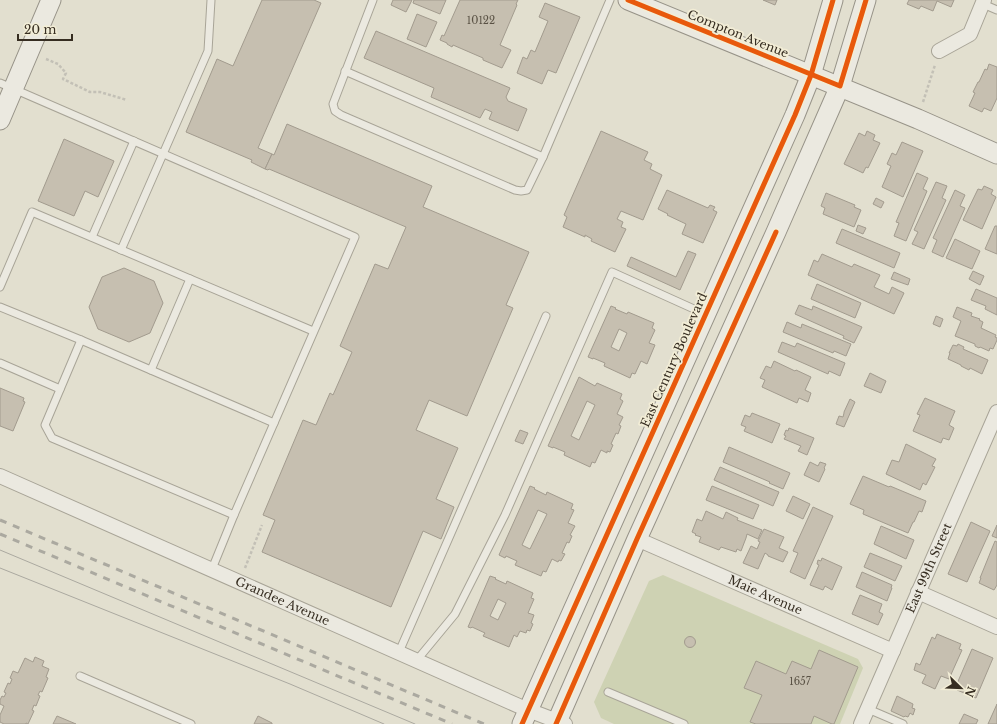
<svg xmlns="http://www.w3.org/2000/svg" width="997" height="724" viewBox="0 0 997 724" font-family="'Libre Baskerville',serif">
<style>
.green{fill:#ced2b3}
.building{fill:#c6bfb0;stroke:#a29b8e;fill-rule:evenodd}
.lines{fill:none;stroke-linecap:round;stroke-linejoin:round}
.lane-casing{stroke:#a8a497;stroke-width:9}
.street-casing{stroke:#a8a497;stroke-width:16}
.secondary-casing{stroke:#979388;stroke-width:21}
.path{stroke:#c3c0b6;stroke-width:2.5;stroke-dasharray:3 2;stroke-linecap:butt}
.lane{stroke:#ebe9e0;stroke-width:7}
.street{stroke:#ebe9e0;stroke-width:14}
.secondary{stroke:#ebe9e0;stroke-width:19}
.tram{stroke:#aba9a0;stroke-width:1}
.rail{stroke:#aba9a0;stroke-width:3;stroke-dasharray:7 7;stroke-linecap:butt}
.cycleway-casing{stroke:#f2edd6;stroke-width:8}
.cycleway{stroke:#e8590c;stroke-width:5}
.labels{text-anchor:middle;stroke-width:3.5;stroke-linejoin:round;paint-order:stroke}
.number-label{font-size:10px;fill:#5a5245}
.street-label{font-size:12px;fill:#362d21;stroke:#f2edd6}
</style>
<rect width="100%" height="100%" fill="#e2dfcf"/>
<path class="green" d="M663,575L858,659L863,668L840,724H614L601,718L594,702L649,581Z"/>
<g class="building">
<path d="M262,0H314L321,3L258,148L272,154L265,169L251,162L252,160L186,132L217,59L233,66Z"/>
<path d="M393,0H412L406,12L391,5Z"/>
<path d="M414,0H446L440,14L413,3Z"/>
<path d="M460,0H518L516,4L517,5L500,45L511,50L502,68L483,60V58L453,45L452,47L447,44V43L440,40L442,35L444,36Z"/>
<path d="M763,0H777L775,5Z"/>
<path d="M909,0H954L951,7L937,1L933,11L921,6L919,9L907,4Z"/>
<path d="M545,3L580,17L556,73L548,70L542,84L517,73L523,57L527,59L531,50L535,52L548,21L539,17Z"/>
<path d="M417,14L437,22L426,47L407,39Z"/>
<path d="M376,31L510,88L506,97L508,101L527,109L518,131L489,119L492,112L485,109L480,118L431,97L434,88L364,58Z"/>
<path d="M989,64L997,67V98L991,111L984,108L982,112L969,106L975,93L973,92L978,82H979L985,69L987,70Z"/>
<path d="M287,124L432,186L423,207L529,252L506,305L513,308L467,416L429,400L416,430L458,448L436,499L454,507L441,539L423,531L391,607L262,552L275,520L263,515L303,420L316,425L330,393L333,395L352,352L340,346L375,264L388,269L406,227L269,169L268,170L265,169L272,154L274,155Z"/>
<path d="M601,131L648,152L644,160L652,164L650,169L662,175L643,220L621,211L617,219L623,222L621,227L626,229L615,252L591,241L592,239L585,235V237L563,227L567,217L564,215Z"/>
<path d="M867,131L875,135L873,140L880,143L868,168L866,167L863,173L844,164L859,133L865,136Z"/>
<path d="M64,139L114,161L98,197L85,191L74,216L38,201Z"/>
<path d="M902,142L923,151L903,197L882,187L891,166L887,164L892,153L896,155Z"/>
<path d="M917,173L928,178L923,189L927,191L906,241L894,236L899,223L896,222Z"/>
<path d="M936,182L947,186L942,198L946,200L924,249L912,244L918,232L914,230Z"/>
<path d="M984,186L993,190L991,194L996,197L982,229L963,220L978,189L982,190Z"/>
<path d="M667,190L708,208L710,205L715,207L713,210L717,212L703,243L682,234L686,224L667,215L668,214L658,209Z"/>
<path d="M955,190L965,195L960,206L965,208L943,257L932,252L937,240L933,238Z"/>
<path d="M826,193L855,205L854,207L861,210L854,227L823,214L825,208L821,206Z"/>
<path d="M876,198L884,202L881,208L873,204Z"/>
<path d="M858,225L866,228L863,234L856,231Z"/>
<path d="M995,226H997V254L985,249Z"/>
<path d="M842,229L900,253L894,268L836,243Z"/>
<path d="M955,239L980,251L972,269L946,258Z"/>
<path d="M688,251L696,254L680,290L627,266L631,257L676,277Z"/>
<path d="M822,254L852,267L854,264L880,275L874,287L889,294L892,287L904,293L894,314L808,275L814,260L818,262Z"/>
<path d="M124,268L154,281L163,303L150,333L129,342L98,329L89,307L102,277Z"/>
<path d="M973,271L984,276L980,285L969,279Z"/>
<path d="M894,272L910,279L908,285L891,279Z"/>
<path d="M817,284L861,303L855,318L811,299Z"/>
<path d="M976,289L997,298V315L985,309L986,306L971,300Z"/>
<path d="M799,305L812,310L813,306L862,327L854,343L843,338L844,336L795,314Z"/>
<path d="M611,306L616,308L615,309L627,314L628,312L654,323L652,328L655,330L649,343L655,345L647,364L641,361L635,374L632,373L630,378L604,366L605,363L593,358V359L588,357ZM619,329L627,333L619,351L611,347Z"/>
<path d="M957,307L972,313L971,316L980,319L979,320L983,322L981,328L996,335L995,337L997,338V340L993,349L990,348L989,351L980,347L979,348L975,346V344L955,336L961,321L953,317Z"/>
<path d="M936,316L943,319L940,327L933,324Z"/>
<path d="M787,322L801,328L802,324L851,344L846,356L834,351L833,353L783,332Z"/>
<path d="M782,342L795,347L797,343L845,363L840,376L829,371L828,374L778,352Z"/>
<path d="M958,344L964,347L963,349L988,360L982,374L970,368L969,370L961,366V365L948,359L950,353H949L953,345L957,346Z"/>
<path d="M774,361L795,371L796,370L811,377L805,390L811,393L808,402L799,398L797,403L762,387L765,380L760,378L766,366L771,368Z"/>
<path d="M870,373L886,381L881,393L864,386Z"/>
<path d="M579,377L595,386L597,383L622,394L620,399L623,401L617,414L623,417L619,425L621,426L618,434L616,433L611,444L613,445L610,452L607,451V453L601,450L595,463L592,462L590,467L564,455L565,452L553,447V448L548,446ZM587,401L595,405L579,440L571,436Z"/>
<path d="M0,388L24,398L23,401L25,402L13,431L0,426Z"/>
<path d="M925,398L955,411L949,425L954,428L949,440L943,438L941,443L913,431L920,415L917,414Z"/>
<path d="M850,399L855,402L844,427L836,424L839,416L843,417L844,413V412Z"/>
<path d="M752,413L780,424L772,443L744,431L746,427L741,425L745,415L750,417Z"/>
<path d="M789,428L814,438L807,455L798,451L801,446L784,439L786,436L784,435L786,430L788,431Z"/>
<path d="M520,430L528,433L523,444L515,441Z"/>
<path d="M906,444L936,459L932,466L935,467L926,485L923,483L920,490L886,474L892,460L899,462Z"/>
<path d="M729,447L790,473L783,489L769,483L770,482L723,462Z"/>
<path d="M810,462L818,466L820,462L826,464L824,468L825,469L819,482L804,475Z"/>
<path d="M720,467L779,492L773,506L714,480Z"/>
<path d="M863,476L889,487L890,486L926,501L922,512L919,511L914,522H913L908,533L863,514L864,510L850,504Z"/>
<path d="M530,486L535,488L534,489L546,495L547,492L573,504L571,509L574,510L568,523L575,526L570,535L572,536L569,543L567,542L562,553L565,554L561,561L559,560L558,562L552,559L546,572L543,571L541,576L515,565L517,561L506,556L505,558L499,555ZM538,510L547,514L530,549L522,545Z"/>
<path d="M712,486L759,505L753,519L706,500Z"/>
<path d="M793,496L810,504L803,519L786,511Z"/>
<path d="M813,507L833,516L805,579L790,572L798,553L793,551Z"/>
<path d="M706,511L723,519L726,512L738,518L737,520L762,530L758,539L747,534L746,538L741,551L737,549L736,552L721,547L719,550L699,542L701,537L695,535L696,534L692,532L697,519L702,521Z"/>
<path d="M971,522L990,531L967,582L948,574Z"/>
<path d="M997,525V538L992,536Z"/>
<path d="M881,526L914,540L906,559L874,544Z"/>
<path d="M764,529L784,537L779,548L788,552L783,562L768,556V555L765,553L758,569L743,563L751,546L757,549L760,542L758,541Z"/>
<path d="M995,541L997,542V585L994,590L979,583L981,578H980Z"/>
<path d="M870,553L902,566L895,581L864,567Z"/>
<path d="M822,558L842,567L832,590L825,586L823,590L810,585L819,565L817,564L818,560L821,561Z"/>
<path d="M862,572L892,585L891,588H892L887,601L856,587Z"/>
<path d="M490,576L496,578L495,579L506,584L507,581L533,593L531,598L534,599L528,613L534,615L531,623L533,624L530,631L527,630L526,633L520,631L517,637L514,635L509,647L483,636L485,633L472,627L471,628L468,627ZM498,599L506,603L498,620L490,616Z"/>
<path d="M860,595L882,604L879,612L883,614L878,625L852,614Z"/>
<path d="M937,634L961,644L959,649L962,650L949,679L941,676L935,689L922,683L926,675L914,670L916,663L920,665L932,637L935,639Z"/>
<circle cx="690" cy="642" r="5.5"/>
<path d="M972,649L993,658L976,698L957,690L958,687L956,686Z"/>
<path d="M819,650L858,667L834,724H832L814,716L811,724H756L750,722L762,695L744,688L756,661L786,674L792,661L811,669Z"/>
<path d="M35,657L44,661L42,666L49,669L46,677L48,678L42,692L40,691L38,695L40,696L36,706L34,705L32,710L34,711L28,724L26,723V724H4L0,722V715L4,706L0,704V700L2,696L4,697L6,693L4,692L8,683L10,684L12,679L10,678L13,671L18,673L25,658L33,662Z"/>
<path d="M897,696L913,704L912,708L915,709L913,715L910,713L908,717L905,716L904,717L891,711Z"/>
<path d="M997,704V724H988Z"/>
<path d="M964,714L978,720L976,724H959Z"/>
<path d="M57,716L76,724H53Z"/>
<path d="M258,716L272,723V724H254Z"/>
</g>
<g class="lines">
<defs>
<g id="lane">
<path d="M373,0L333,104L335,111L341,115L515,190L521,191L527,190L543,157L610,0"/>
<path d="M983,4L997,10"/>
<path d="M345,71L543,157"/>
<path d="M0,83L355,237L234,515L52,438L45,425L81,340"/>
<path d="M92,237L134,141"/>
<path d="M121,250L208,51L211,0"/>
<path d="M0,287L32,212L313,331"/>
<path d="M0,307L81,340L274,423"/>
<path d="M0,363L60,389"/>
<path d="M151,370L190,279"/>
<path d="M212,569L234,515"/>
<path d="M399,652L546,316"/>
<path d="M417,660L455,614L505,515L612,272L705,314"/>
<path d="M80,676L191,724"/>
<path d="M608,692L684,724"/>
<path d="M868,709L903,724"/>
</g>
<g id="street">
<path d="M939,51L970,34L984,0"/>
<path id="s1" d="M0,476L528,710L565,724"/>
<path id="s2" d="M637,539L893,651"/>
<path d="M918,592L997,627"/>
<path id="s3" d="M861,724L997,412"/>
</g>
<g id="secondary">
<path d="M628,0L918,119L997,154"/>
<path d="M0,120L51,0"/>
<path d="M522,724L795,115L811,75L833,0"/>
<path d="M556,724L637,539L776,232L840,86L866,0"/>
</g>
</defs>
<use href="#lane" class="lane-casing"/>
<use href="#street" class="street-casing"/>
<use href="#secondary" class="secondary-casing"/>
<g class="path">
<path d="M46,59L58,64L66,73L63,79L90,92H100L127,100"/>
<path d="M923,102L935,65"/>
<path d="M245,568L262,525"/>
</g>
<use href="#lane" class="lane"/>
<use href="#street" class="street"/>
<use href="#secondary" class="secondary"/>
<g class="tram">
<path d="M0,550L415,724"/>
<path d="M0,568L290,684L384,724"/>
</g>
<g class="rail">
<path d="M0,520L484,724"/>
<path d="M0,534L452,724"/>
</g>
<defs>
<g id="cycleway">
<path d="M628,0L840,86L866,0"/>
<path d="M522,724L795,115L811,75L833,0"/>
<path d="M556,724L637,539L776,232"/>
</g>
</defs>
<use href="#cycleway" class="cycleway-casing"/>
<use href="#cycleway" class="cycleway"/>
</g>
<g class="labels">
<g class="number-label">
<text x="481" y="24">10122</text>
<text x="800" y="685">1657</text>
</g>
<g class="street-label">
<text transform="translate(738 34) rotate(22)" y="4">Compton Avenue</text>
<text transform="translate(674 360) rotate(-66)" y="4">East Century Boulevard</text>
<text dy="4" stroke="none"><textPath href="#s3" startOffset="170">East 99th Street</textPath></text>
<text dy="4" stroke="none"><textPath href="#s2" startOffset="140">Maie Avenue</textPath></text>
<text dy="4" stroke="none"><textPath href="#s1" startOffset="309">Grandee Avenue</textPath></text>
</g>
</g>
<g transform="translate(961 688) rotate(113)" stroke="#f2edd6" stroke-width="3" paint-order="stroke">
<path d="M0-3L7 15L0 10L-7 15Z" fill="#362d21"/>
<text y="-6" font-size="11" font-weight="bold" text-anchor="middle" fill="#362d21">N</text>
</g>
<path d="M18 34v6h54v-6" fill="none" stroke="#362d21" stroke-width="2"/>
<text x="24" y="34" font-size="12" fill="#362d21" stroke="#f2edd6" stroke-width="3" paint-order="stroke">20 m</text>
</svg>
